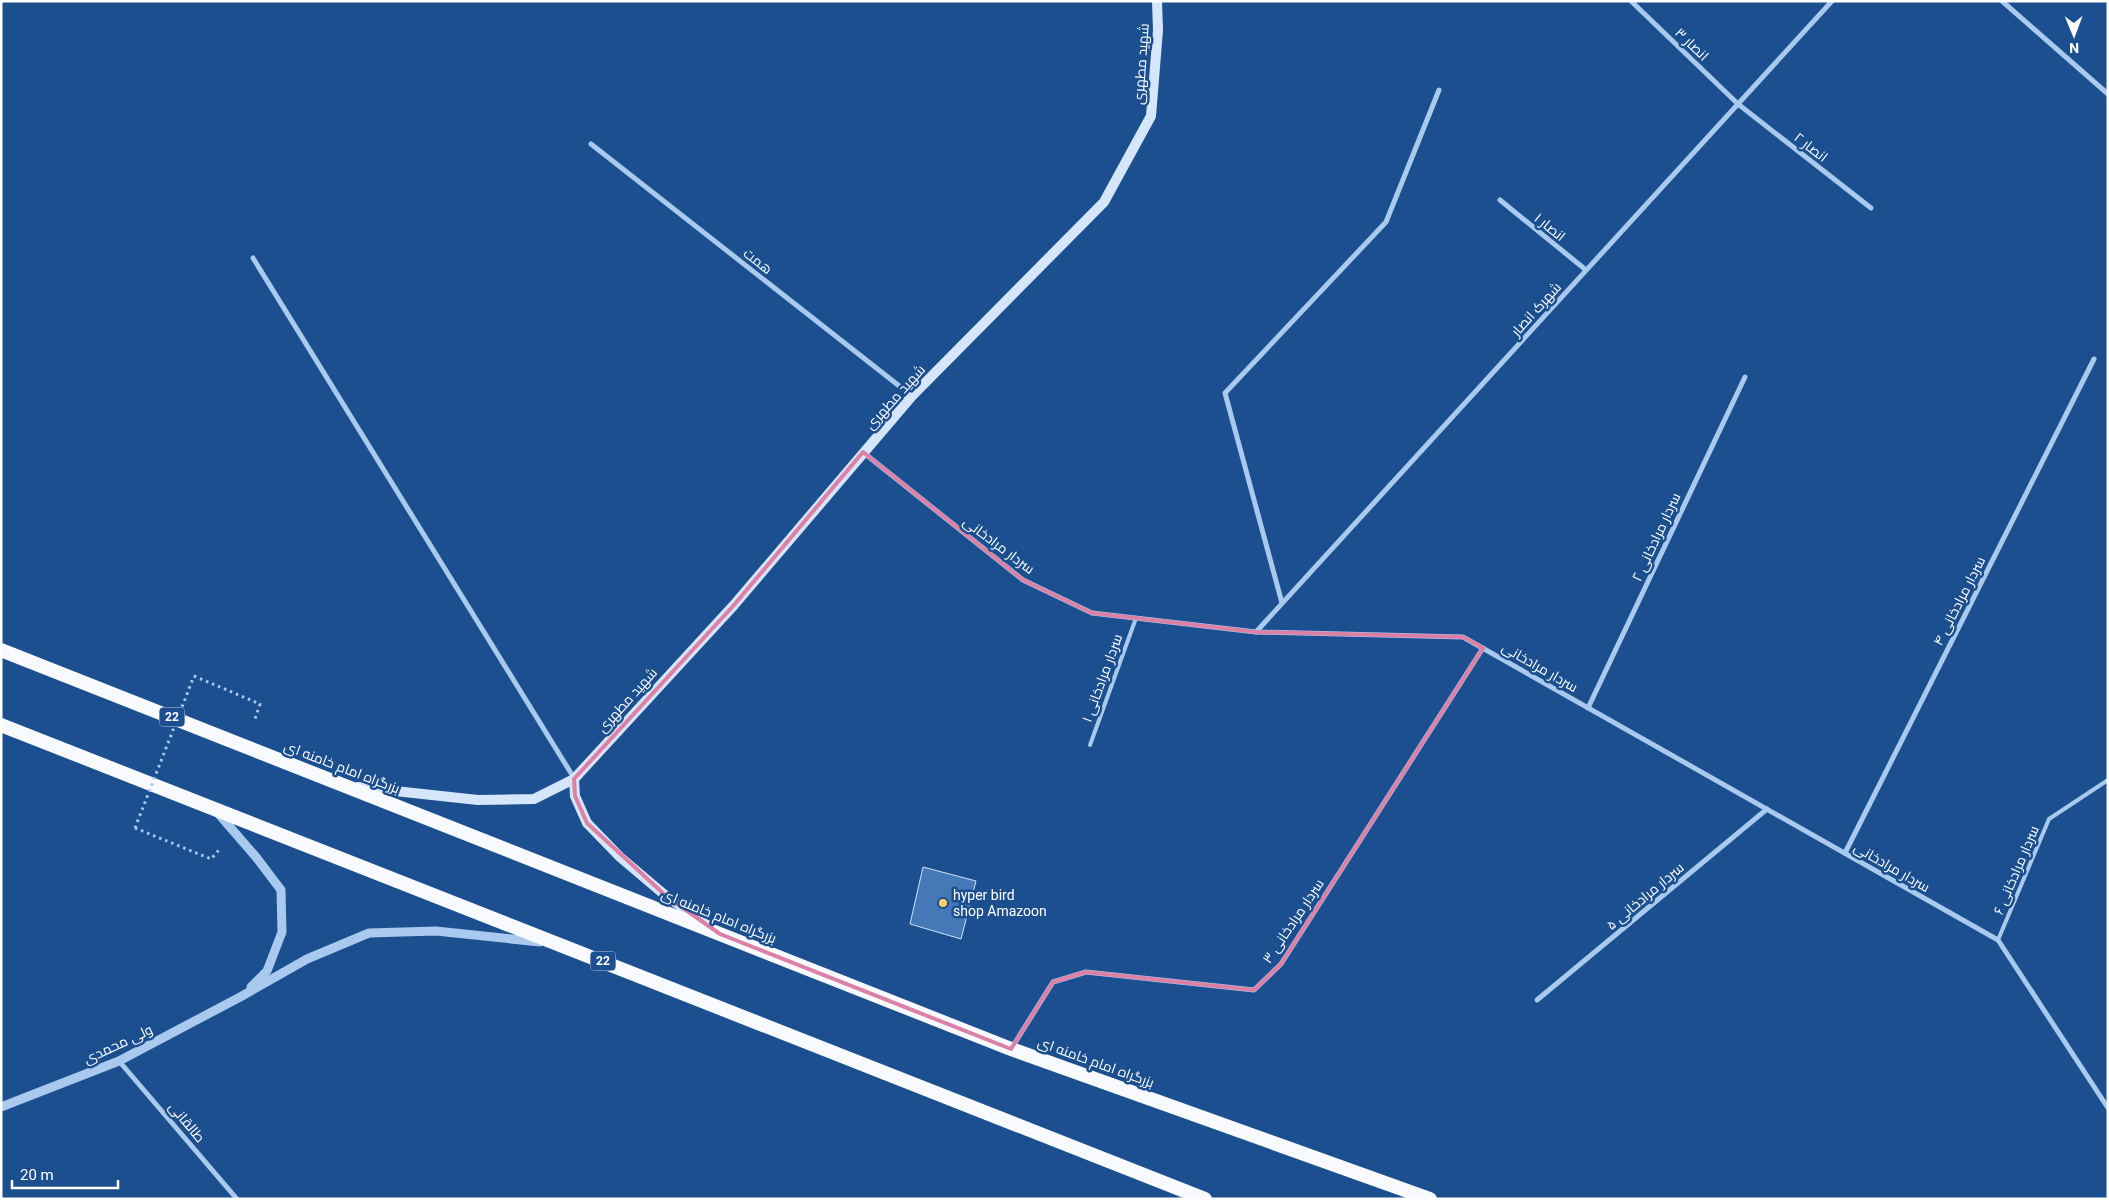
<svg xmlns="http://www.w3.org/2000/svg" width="2109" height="1200" viewBox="0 0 2109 1200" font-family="Roboto,Cairo,sans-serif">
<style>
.building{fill:#4478b7;stroke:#cfe3fa}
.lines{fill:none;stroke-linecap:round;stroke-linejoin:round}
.path{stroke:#a9c9ee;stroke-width:3;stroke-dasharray:2.5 4;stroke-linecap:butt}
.service{stroke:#a9c9ee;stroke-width:4}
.minor{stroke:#a9c9ee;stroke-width:5}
.tertiary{stroke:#a9c9ee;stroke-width:9}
.secondary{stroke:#d6e6fa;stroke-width:10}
.trunk{stroke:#f8faff;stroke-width:14}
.path-bridge{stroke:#a9c9ee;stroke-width:3;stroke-dasharray:2.5 4;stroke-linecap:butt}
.marked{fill:none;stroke:#dd80a5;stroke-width:4;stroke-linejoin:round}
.poi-dot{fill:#ffd166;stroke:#1b4f8f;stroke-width:2}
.labels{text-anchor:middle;stroke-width:5;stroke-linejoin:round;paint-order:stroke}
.shield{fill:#1b4f8f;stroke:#bbcadd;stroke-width:1}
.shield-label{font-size:12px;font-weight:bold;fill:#fff}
.street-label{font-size:14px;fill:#fff;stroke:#1b4f8f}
.poi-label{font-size:14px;fill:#fff;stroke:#1b4f8f;text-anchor:start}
</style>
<rect width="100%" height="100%" fill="#1b4f8f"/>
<path class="building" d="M923,867L976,881L961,939L910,924Z"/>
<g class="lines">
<g class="path">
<path d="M194,676L260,704L254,722"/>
<path d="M135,828L211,859L219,850"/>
</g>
<g class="service">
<path d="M1090,745L1136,618"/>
<path d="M1998,940L2049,819L2108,780"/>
</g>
<g class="minor">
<path d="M1631,1L1738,104L1871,208"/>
<path d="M2002,1L2108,94"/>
<path d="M591,144L912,396"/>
<path d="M1500,200L1586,270"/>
<path d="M253,258L574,778"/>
<path d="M864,453L1023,580L1092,613L1256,632L1463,637L1998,940L2108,1108"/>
<path d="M1282,603L1225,393L1386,222L1439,90"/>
<path d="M1256,632L1832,1"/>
<path d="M1588,708L1745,377"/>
<path d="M1845,853L2094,359"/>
<path d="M1537,1000L1767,809"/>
<path d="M1011,1049L1053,982L1086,972L1254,990L1281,964L1483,648"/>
<path d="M119,1061L237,1199"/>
</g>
<g class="tertiary">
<path d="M217,812L256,857L281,890L282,932L267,971L251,987"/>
<path d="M1,1107L119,1061L242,996L307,959L369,933L436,931L540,942"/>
</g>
<g class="secondary">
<path d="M574,779L575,796L587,823L620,857L666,896L709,926"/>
<path d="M358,787L478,800L534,799L574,779L734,605L912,396L1104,202L1151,116L1158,30L1157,1"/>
</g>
<g class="trunk">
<path d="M1,650L1011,1049L1430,1199"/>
<path d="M1,725L1205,1199"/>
</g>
<path class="path-bridge" d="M135,828L194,676"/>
</g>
<path class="marked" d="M863,452L1023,580L1092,613L1256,632L1463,637L1483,648L1281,964L1254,990L1086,972L1053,982L1011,1049L720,934L666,896L587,823L575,796L574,779L734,605Z"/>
<circle class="poi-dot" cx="943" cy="903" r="5"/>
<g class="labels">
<g class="shield">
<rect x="159.5" y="707.5" width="25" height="19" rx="4"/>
<rect x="590.5" y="951.5" width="25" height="19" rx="4"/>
</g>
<g class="shield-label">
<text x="172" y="721">22</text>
<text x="603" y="965">22</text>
</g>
<g class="street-label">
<text transform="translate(1692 44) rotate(44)" y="5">انصار ۳</text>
<text transform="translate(1141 64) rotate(-86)" y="5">شهید مطهری</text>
<text transform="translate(1811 147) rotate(38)" y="5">انصار ۲</text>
<text transform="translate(1550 227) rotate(39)" y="5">انصار ۱</text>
<text transform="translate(758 261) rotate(38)" y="5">همت</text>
<text transform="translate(1536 309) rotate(-48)" y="5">شهرک انصار</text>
<text transform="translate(895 397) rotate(-48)" y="5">شهید مطهری</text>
<text transform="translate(1656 537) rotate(-65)" y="5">سردار مرادخانی ۲</text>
<text transform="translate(999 545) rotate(37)" y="5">سردار مرادخانی</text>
<text transform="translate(1959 601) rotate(-63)" y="5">سردار مرادخانی ۴</text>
<text transform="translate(1540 667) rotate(30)" y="5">سردار مرادخانی</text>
<text transform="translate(1102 678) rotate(-70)" y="5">سردار مرادخانی ۱</text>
<text transform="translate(627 700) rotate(-48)" y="5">شهید مطهری</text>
<text transform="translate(342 767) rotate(21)" y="5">بزرگراه امام خامنه ای</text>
<text transform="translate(1892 867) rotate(30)" y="5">سردار مرادخانی</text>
<text transform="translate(2016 870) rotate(-67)" y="5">سردار مرادخانی ۶</text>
<text transform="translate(1645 896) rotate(-40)" y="5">سردار مرادخانی ۵</text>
<text transform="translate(719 916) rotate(22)" y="5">بزرگراه امام خامنه ای</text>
<text transform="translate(1293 921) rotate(-56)" y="5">سردار مرادخانی ۳</text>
<text transform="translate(118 1044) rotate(-25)" y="5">ولی محمدی</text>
<text transform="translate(1096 1062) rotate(20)" y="5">بزرگراه امام خامنه ای</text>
<text transform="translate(187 1122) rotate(50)" y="5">طالقانی</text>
</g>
<g class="poi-label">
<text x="953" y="900">hyper bird<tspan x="953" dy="16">shop Amazoon</tspan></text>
</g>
</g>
<rect width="2109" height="1200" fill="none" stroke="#ffffff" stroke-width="5"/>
<g transform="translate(2074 35) rotate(179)" stroke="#1b4f8f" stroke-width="4" paint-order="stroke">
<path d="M0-4L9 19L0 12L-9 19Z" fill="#ffffff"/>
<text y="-8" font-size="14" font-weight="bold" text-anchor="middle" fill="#ffffff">N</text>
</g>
<path d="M12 1180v8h106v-8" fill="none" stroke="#ffffff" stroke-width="2.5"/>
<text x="20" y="1180" font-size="15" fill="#ffffff" stroke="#1b4f8f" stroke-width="4" paint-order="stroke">20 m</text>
</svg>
